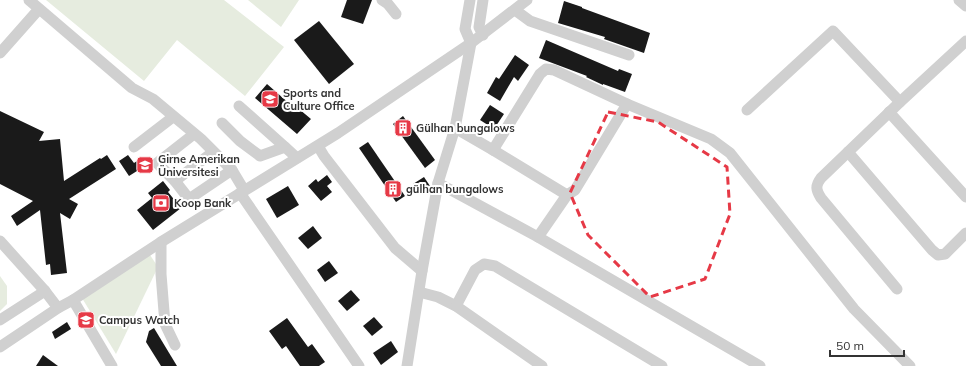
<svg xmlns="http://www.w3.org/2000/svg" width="966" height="366" viewBox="0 0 966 366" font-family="Mulish,sans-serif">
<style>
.green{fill:#e6ecdf}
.building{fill:#1a1a1a}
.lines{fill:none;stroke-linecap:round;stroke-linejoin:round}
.minor{stroke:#d0d0d0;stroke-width:11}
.marked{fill:none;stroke:#e63946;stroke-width:3;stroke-dasharray:8 5;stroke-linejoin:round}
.labels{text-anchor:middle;stroke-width:4;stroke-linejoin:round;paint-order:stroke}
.poi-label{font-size:11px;font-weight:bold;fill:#333;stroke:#fff;text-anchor:start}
</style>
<rect width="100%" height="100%" fill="#fff"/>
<g class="green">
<path d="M46,0H224L284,47L245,96L177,40L144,81Z"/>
<path d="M248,0H299L281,27Z"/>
<path d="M150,255L158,267L116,354L82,298Z"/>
<path d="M0,276L7,286V304L0,311Z"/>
</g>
<g class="building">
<path d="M347,0H372L363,24L341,17Z"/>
<path d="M564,1L582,7V8L612,19L650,33L644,53L604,39L605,37L558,23Z"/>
<path d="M319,21L354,64L329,84L294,40Z"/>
<path d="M546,40L618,71L619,69L632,74L625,92L603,84V85L586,77L587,76L539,58Z"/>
<path d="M515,55L529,65L518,81L514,77L500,101L487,93L496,77L499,79Z"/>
<path d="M267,84L291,105L293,104L311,119L297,134L255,98Z"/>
<path d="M490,105L504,114L494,129L480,120Z"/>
<path d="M0,111L44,132L39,141L60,139L64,181L100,158L101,159L107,155L116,169L69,199L78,204L70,219L60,213L67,273L51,275L50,264L46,265L40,210L17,226L11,216L33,201L0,184Z"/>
<path d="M403,116L435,160L425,168L393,124Z"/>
<path d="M368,142L405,196L396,202L359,148Z"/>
<path d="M128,155L134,163L140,159L145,166L129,176L119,161Z"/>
<path d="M327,175L332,182L327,186L332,192L321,201L308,186L316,179L318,182Z"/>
<path d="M424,177L430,186V189L421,195L413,184Z"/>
<path d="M163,181L170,190L168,192L181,208L153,230L137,210L152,198L148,193Z"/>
<path d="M288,186L299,205L277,218L266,199Z"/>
<path d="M313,226L322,238L308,249L298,238Z"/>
<path d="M329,261L338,273L325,282L317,270Z"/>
<path d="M351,290L360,300L347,311L338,301Z"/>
<path d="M374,317L383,327L372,336L363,326Z"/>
<path d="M287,318L308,347L312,344L325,362L319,366H300L286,346L282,349L269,331Z"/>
<path d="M67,322L71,329L55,339L52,332Z"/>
<path d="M154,328L177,366H161L146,342L149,331Z"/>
<path d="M391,341L398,352L381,365L373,353Z"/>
<path d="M43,355L58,366H36Z"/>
</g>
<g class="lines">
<g class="minor">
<path d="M29,0L132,88L153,99L201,139L232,170L244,190"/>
<path d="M382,0L388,4L396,14"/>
<path d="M483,0L479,27L483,35"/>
<path d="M959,0L966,6"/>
<path d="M515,10L530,21L629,55"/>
<path d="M0,53L39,9"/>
<path d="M239,106L285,147"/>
<path d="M747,110L833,31L900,102"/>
<path d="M889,112L966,197"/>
<path d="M222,123L240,141L260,156L285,147L297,158"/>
<path d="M455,128L493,150L567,195"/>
<path d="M194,134L157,163L175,181L189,199L232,170"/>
<path d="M318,146L324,156L395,248L422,271"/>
<path d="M134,147L173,117"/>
<path d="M493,150L540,74L546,69L554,70L627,104L711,139L730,153L854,309L910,366"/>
<path d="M848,152L932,250L938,255L945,254L966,233"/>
<path d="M175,181L213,152"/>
<path d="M438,183L538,237L760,366"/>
<path d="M240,193L359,366"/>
<path d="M538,237L567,195L575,190L627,104"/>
<path d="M0,241L45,291L58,308"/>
<path d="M161,242V274L165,324L175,345"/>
<path d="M897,289L821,198C816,190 815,186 821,178L900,102L966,41"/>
<path d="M419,292L438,297L456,306L542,366"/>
<path d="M73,300L112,366"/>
<path d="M456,306L475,270L484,264L495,266L662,366"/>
<path d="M0,320L45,291"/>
<path d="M0,347L58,308L73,300L161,242L338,133L471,43L527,0"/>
<path d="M407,366L422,271L438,183L455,128L471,43L465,29L470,0"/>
</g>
</g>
<path class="marked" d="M608,112L658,122L727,167L730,214L705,279L650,297L588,235L570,193Z"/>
<defs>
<symbol id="university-square" viewBox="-11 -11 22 22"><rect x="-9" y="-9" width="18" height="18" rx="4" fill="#e63946" stroke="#fff"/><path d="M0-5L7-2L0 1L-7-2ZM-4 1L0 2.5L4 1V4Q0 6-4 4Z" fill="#fff"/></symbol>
<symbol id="building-square" viewBox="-11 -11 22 22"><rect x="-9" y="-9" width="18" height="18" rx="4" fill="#e63946" stroke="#fff"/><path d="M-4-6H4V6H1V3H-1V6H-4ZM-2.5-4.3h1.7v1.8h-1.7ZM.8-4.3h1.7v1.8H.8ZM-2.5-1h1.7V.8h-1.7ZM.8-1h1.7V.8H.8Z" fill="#fff"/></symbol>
<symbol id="bank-square" viewBox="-11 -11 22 22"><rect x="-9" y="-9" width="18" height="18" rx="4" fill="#e63946" stroke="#fff"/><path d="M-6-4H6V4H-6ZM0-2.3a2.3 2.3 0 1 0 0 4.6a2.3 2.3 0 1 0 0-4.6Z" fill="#fff"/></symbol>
</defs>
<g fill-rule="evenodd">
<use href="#university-square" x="260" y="89" width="20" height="20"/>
<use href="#building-square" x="393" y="118" width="20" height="20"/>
<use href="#university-square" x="135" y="155" width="20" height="20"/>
<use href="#building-square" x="383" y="179" width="20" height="20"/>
<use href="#bank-square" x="151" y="193" width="20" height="20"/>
<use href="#university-square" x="76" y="310" width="20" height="20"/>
</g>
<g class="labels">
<g class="poi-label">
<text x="283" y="97">Sports and<tspan x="283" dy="13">Culture Office</tspan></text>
<text x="416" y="132">Gülhan bungalows</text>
<text x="158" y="163">Girne Amerikan<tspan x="158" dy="13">Üniversitesi</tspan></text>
<text x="406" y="193">gülhan bungalows</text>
<text x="174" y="207">Koop Bank</text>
<text x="99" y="324">Campus Watch</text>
</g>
</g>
<path d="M830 350v6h74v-6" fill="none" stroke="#333333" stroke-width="2"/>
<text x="836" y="350" font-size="12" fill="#333333" stroke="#ffffff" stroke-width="3" paint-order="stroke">50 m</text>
</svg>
